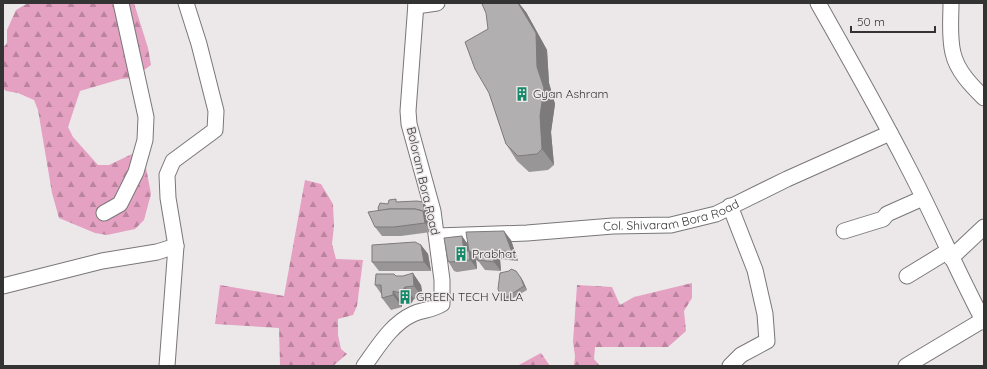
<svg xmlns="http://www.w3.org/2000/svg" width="987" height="369" viewBox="0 0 987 369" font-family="Quicksand,sans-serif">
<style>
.forest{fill:url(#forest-firs)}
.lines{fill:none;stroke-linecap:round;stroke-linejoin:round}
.minor-casing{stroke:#7a7778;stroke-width:17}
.minor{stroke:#fff;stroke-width:15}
.wall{fill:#999697}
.shaded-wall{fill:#7d7a7b}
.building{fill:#b2afb0;stroke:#7d7a7b}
.labels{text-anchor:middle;stroke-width:3;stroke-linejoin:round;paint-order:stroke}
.poi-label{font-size:12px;fill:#343333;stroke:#ece8e9;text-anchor:start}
.street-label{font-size:12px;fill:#343333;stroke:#ece8e9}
</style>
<defs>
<pattern id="forest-firs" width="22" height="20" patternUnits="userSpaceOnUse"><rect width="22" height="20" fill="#e4a1c2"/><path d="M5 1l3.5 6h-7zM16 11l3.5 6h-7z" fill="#ba849e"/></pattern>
</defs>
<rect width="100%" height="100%" fill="#ece8e9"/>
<g class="forest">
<path d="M28,3H134L148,48L151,65L133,78L121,79L80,91L68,127L73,137L98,165H109L132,154L144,157L151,194L144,220L135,229L107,235L95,233L59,218L52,193L38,110L34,100L18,93L6,91L3,88V48L7,43V30L16,10Z"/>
<path d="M305,180L321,184L333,204L334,226L332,244L336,259L363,260L357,306L353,315L338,319V335L341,349L347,354L333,366H280L279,328L215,324L220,285L284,296Z"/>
<path d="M692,283V298L684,311L686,331L668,347H595L594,359L600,366H574L575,356L573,342L577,285L612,287L620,305L634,297Z"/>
<path d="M541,353L550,366H517Z"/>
</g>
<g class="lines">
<defs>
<g id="minor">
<path d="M818,3C849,58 880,112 909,169C935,219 957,271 984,322"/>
<path d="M951,3C951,19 949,37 953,53C957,71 971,85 984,98"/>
<path d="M416,6L437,3"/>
<path d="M730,206L755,270L765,314L767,341L741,355L730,366"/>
<path d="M104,213L120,204L136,172L145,140L146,117L121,3"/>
<path d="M844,231L883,219L887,214L923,198"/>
<path id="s1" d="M437,236L527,233L613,226L671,225L716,214L787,179L890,133"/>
<path d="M951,258L984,227"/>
<path d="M907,276L948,251"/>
<path d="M3,286L102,261L157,252L176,246"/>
<path d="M167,366L176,246L168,198L167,175L173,161L215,130L216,111L199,44L186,3"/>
<path d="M364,366C378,347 391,324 413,314C424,309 430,311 442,304V280L433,211L409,124L408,111L416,3"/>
<path d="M906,366L983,320"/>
</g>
</defs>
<use href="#minor" class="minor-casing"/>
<use href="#minor" class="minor"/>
</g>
<g class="wall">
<path d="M526,12L547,50L549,83L555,104L551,132L554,165L548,170L529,172L517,161L506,144L489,93Z"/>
<path d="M398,202L428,208L431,232L401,236H382L375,227L379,211L388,204Z"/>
<path d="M462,236L468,245L511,240L518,261L500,259L501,271L485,270L479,262L476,260L477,269L457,272L454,271L448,261Z"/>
<path d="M421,245L428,254L431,271H379L372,262Z"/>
<path d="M516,271L523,281L527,290L510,300L503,301L501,297Z"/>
<path d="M396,276L421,285L423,298L414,299L410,305L402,303V307L391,310L382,298V295L375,285Z"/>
</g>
<g class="shaded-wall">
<path d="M518,3H519L526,12L547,50L549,83L555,104L551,132L554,165L542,149L540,116L537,67Z"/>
<path d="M423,202L428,208L431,232L425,223L423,211Z"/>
<path d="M504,231L511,240L518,261L512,252Z"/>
<path d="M462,236L469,246L470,251L476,260L477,269L464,251Z"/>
<path d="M421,245L428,254L431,271L424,262Z"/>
<path d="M493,250L500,259L501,271L494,262Z"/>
<path d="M413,273L421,285L423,298L414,286Z"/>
<path d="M521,278L523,281L527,290L524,286Z"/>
<path d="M405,287L414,299L410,305L401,293Z"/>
<path d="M393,291L402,303V307L393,295Z"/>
</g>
<g class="building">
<path d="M482,3H518L536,33L537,67L544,88L540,116L542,149L537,154L518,156L506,144L489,93L475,69L465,42L488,29L486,13L482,4Z"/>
<path d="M396,199V202L417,201L423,202L425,214L423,211L415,209H389L379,211L378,208L380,203L388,204L389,200Z"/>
<path d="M389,209H415L423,211L425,223L394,227H375L368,212Z"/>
<path d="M504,231L512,252L493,250L494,262L478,260L474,253L469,251L466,232Z"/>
<path d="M462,236L464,251H469L470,260L450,262L448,261L444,238Z"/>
<path d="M415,242L421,245L424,262H372V245Z"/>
<path d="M511,269L516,271L521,278L524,286L507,297H501L498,289L500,273L509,271Z"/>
<path d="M413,273L414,286L405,287L401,293L393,291V295L382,298L381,285H375L376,274H394L396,276H403Z"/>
</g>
<defs>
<symbol id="building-bare" viewBox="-9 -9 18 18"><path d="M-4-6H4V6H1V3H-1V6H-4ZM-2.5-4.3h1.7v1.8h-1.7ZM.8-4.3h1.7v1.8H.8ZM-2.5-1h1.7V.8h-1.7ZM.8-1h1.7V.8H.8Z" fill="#158868" stroke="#ece8e9" stroke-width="2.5" paint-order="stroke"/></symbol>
</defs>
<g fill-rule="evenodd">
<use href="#building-bare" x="512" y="84" width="20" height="20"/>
<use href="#building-bare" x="451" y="244" width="20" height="20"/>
<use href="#building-bare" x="395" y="287" width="20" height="20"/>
</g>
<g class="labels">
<g class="poi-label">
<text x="533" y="98">Gyan Ashram</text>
<text x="472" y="258">Prabhat</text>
<text x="416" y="301">GREEN TECH VILLA</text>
</g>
<g class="street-label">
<text transform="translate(423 181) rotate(77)" y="4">Boloram Bora Road</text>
<text dy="4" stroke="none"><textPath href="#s1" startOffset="236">Col. Shivaram Bora Road</textPath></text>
</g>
</g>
<rect width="987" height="369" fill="none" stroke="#343333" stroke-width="8"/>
<path d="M851 26v6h84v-6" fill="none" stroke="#343333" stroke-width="2"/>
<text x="857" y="26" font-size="12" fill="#343333" stroke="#ece8e9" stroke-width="3" paint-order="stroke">50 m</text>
</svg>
